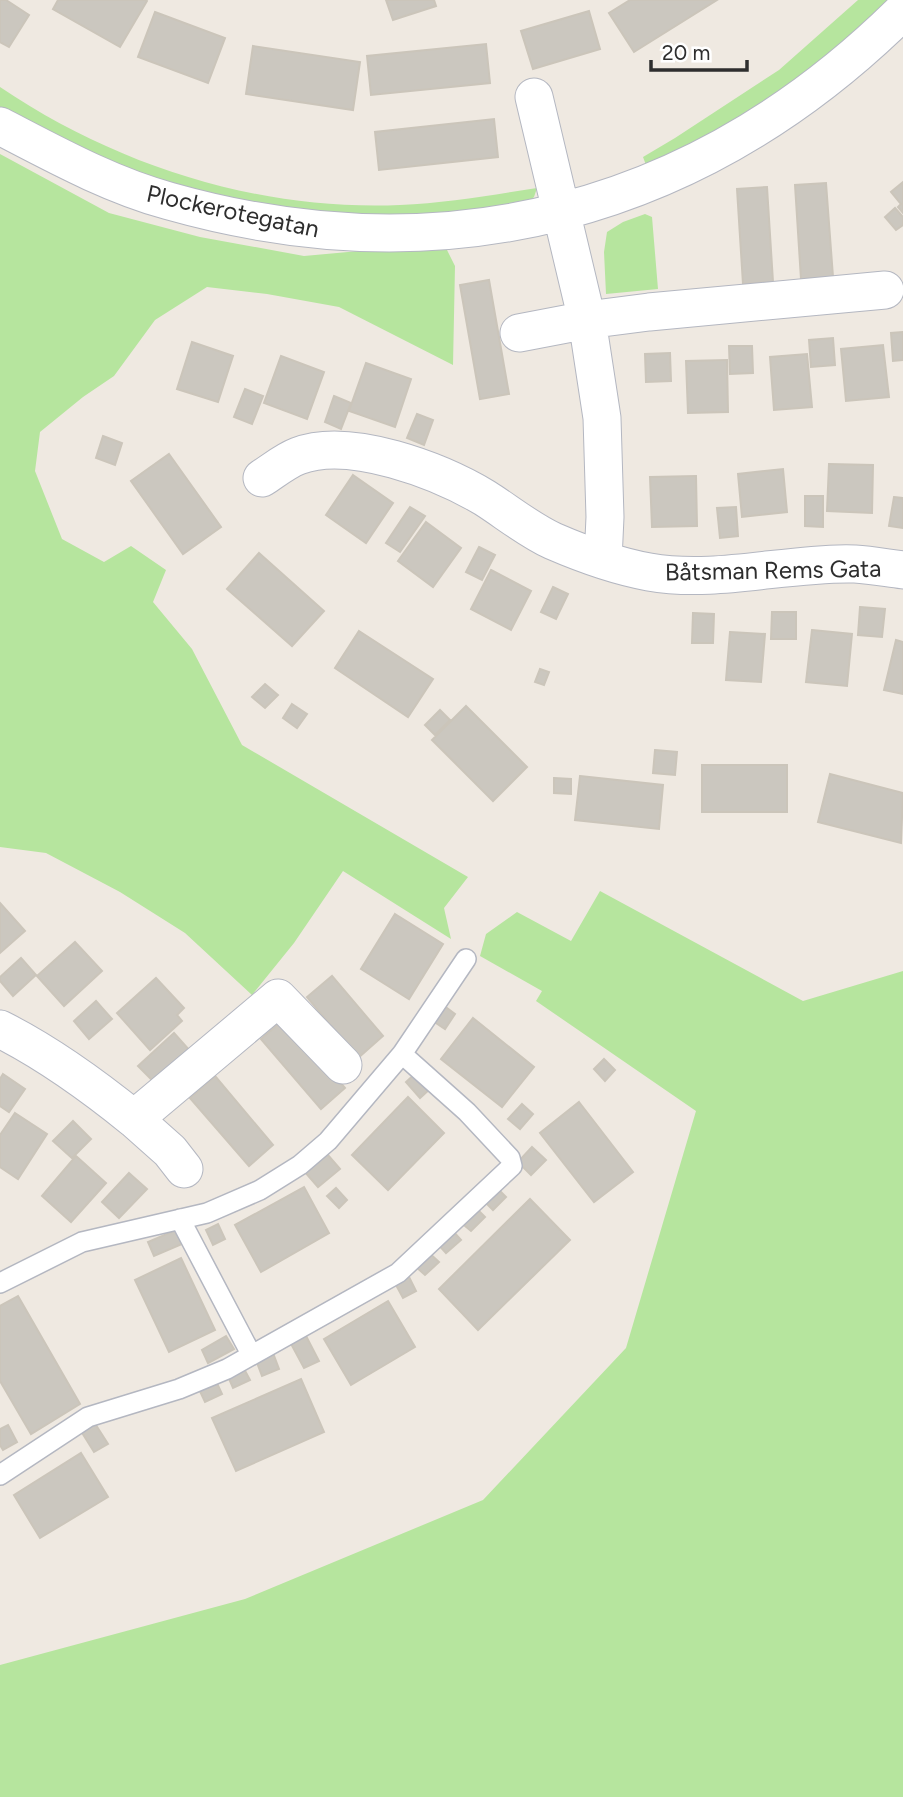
<svg xmlns="http://www.w3.org/2000/svg" width="903" height="1797" font-family="Figtree,sans-serif">
<style>
.green{fill:#b6e59e}
.building{fill:#cbc7bf;stroke:#cbc5ba;stroke-width:2}
.lines{fill:none;stroke-linecap:round;stroke-linejoin:round}
.lane-casing{stroke:#b4b7c1;stroke-width:22}
.street-casing{stroke:#b4b7c1;stroke-width:39}
.lane{stroke:#fff;stroke-width:19}
.street{stroke:#fff;stroke-width:37}
.labels{text-anchor:middle;dominant-baseline:central;stroke-width:5;stroke-linejoin:round;paint-order:stroke}
.street-label{font-size:24px;fill:#2e2e2e;stroke:#fff}
</style>
<rect width="100%" height="100%" fill="#efe9e1"/>
<path class="green" d="M858,0H887C852,36 811,73 770,101C731,127 688,146 646,165L643,157L675,138L779,70Z
M0,87C117,166 259,211 400,205C446,203 491,195 537,188L534,197L528,203L437,214L388,216L265,208L163,183L55,137L0,107Z
M0,154L109,213L200,237L304,256L359,251L447,250L455,266L453,365L339,307L267,294L207,287L155,320L114,376L83,397L40,432L35,471L62,539L104,562L131,546L166,570L153,602L192,649L242,745L468,877L444,908L451,939L343,871L294,943L252,995L185,933L120,892L46,853L0,847Z
M645,214L652,217L658,289L606,294L604,252L607,232L623,222Z
M600,891L803,1001L903,971V1797H0V1665L245,1599L483,1500L626,1348L696,1111L536,1001L542,991L480,956L486,934L517,912L571,941Z"/>
<path class="building" d="M0,0H6L29,15L9,47L0,42Z
M58,0H146L147,1L120,47L53,9Z
M386,0H434L436,6L393,20Z
M630,0H717L634,52L609,13Z
M589,11L600,49L533,69L521,31Z
M155,12L225,38L208,83L138,57Z
M486,44L490,83L371,95L367,56Z
M253,46L360,62L353,110L246,94Z
M494,119L498,157L379,170L375,132Z
M903,182V213L898,207L901,204L891,192Z
M826,183L833,277L801,279L795,185Z
M767,187L773,282L743,284L737,189Z
M895,208L903,217V225L896,230L885,217Z
M489,280L509,394L480,399L460,285Z
M903,332V360L893,361L891,333Z
M833,338L835,365L811,367L809,340Z
M192,342L233,356L218,402L177,389Z
M883,345L889,397L846,401L841,349Z
M729,346H752L753,373L730,374Z
M670,353L671,381L646,382L645,354Z
M807,354L812,407L774,410L770,357Z
M281,356L324,372L307,419L264,403Z
M727,360L728,412L688,413L686,361Z
M366,363L411,379L395,427L349,411Z
M245,389L263,396L252,424L234,417Z
M334,396L351,403L341,429L325,422Z
M417,414L433,420L424,445L407,438Z
M103,436L122,443L115,465L96,458Z
M169,454L221,527L183,554L131,481Z
M829,464L873,465L872,513L827,511Z
M783,469L787,512L742,517L738,474Z
M353,475L393,503L366,543L326,515Z
M696,476L697,526L652,527L650,477Z
M805,496H823V527L805,526Z
M894,497L903,498V528L889,526Z
M410,507L425,516L400,552L386,543Z
M736,507L738,536L720,538L717,508Z
M426,522L461,548L433,587L398,561Z
M479,547L495,555L482,580L466,572Z
M259,553L324,611L292,646L227,589Z
M491,570L531,591L511,630L471,609Z
M553,587L568,594L556,619L541,612Z
M860,607L885,609L882,637L858,635Z
M772,612H796V639H771Z
M693,613L714,614L713,643H692Z
M812,630L852,634L847,686L806,682Z
M359,631L433,679L408,717L335,668Z
M730,632L765,634L761,682L726,680Z
M896,640L903,642V694L884,690Z
M540,669L549,672L544,685L535,682Z
M265,684L278,695L265,708L252,697Z
M292,704L307,714L297,728L283,718Z
M466,706L527,767L493,801L432,740Z
M440,710L450,720L435,735L425,725Z
M655,750L677,752L675,775L653,773Z
M702,765H787V812H702Z
M830,774L903,793L901,843L818,822Z
M580,776L663,785L659,829L575,820Z
M554,778L571,779V794L554,793Z
M0,903L25,931L0,953Z
M395,914L443,944L409,999L361,969Z
M75,942L102,971L64,1006L37,976Z
M21,958L36,975L13,996L0,981V977Z
M332,976L383,1036L358,1058L307,997Z
M156,978L184,1008L177,1015L182,1021L150,1050L117,1013Z
M96,1001L112,1019L89,1039L74,1021Z
M443,1005L455,1014L445,1029L433,1021Z
M285,1018L345,1088L321,1109L261,1039Z
M473,1018L534,1067L502,1107L441,1059Z
M174,1033L190,1051L155,1083L138,1066Z
M604,1059L615,1070L605,1081L594,1069Z
M417,1072L431,1088L420,1098L406,1082Z
M3,1074L25,1089L9,1112L0,1106V1079Z
M215,1076L273,1145L249,1166L190,1098Z
M408,1097L444,1133L388,1190L352,1155Z
M579,1102L633,1172L594,1202L540,1133Z
M522,1104L533,1114L520,1129L508,1119Z
M15,1113L47,1134L18,1179L0,1167V1135Z
M73,1121L91,1139L72,1158L53,1141Z
M532,1147L546,1160L531,1175L518,1162Z
M327,1154L340,1169L318,1187L305,1172Z
M76,1156L106,1183L71,1222L42,1196Z
M129,1173L147,1189L119,1218L102,1202Z
M495,1186L506,1197L493,1210L482,1199Z
M304,1187L329,1233L261,1272L235,1225Z
M336,1188L347,1200L339,1208L327,1196Z
M530,1199L570,1240L478,1330L439,1289Z
M474,1206L485,1217L471,1231L459,1221Z
M218,1224L225,1239L213,1245L206,1230Z
M451,1229L461,1240L446,1253L436,1242Z
M176,1230L182,1244L154,1256L148,1242Z
M427,1251L439,1262L425,1275L414,1265Z
M181,1258L215,1330L169,1352L135,1280Z
M408,1275L416,1291L403,1298L395,1283Z
M18,1296L80,1404L31,1434L0,1381V1306Z
M388,1301L415,1347L351,1385L324,1339Z
M305,1334L319,1361L304,1368L290,1342Z
M226,1336L234,1349L208,1363L202,1350Z
M273,1353L279,1369L262,1376L256,1360Z
M243,1367L250,1380L233,1388L227,1374Z
M215,1379L222,1394L205,1402L198,1387Z
M301,1379L324,1432L236,1471L212,1418Z
M94,1422L108,1444L94,1452L81,1431Z
M8,1425L17,1442L3,1450L0,1445V1429Z
M81,1453L108,1497L40,1538L14,1495Z"/>
<g class="lines">
<defs>
<path id="lane" d="M180,1219L251,1354
M0,1283L82,1242L207,1213L260,1190L300,1165L328,1141L402,1054L466,959
M0,1475L88,1417L179,1389L227,1369L398,1273L512,1166L510,1158L467,1112L402,1054"/>
<path id="street" d="M534,97L587,320L602,418L605,517L603,560
M0,126C54,154 110,185 169,201C445,279 699,213 903,11
M519,333L587,320L649,312L885,290
M262,478C273,471 285,461 298,456C350,436 440,471 485,498C507,512 529,530 553,541C583,554 616,566 649,572C717,584 787,562 855,564C871,565 887,568 903,570
M0,1029C48,1053 92,1085 134,1119L278,998L343,1065
M134,1119L170,1151L184,1169"/>
</defs>
<use href="#lane" class="lane-casing"/>
<use href="#street" class="street-casing"/>
<use href="#lane" class="lane"/>
<use href="#street" class="street"/>
</g>
<g class="labels">
<g class="street-label">
<text transform="translate(233 211) rotate(12)">Plockerotegatan</text>
<text transform="translate(773 570) rotate(-1)">Båtsman Rems Gata</text>
</g>
</g>
<path d="M651 60v10h96v-10" fill="none" stroke="#2e2e2e" stroke-width="3.5"/>
<text x="662" y="60" font-size="21" fill="#2e2e2e" stroke="#ffffff" stroke-width="5" paint-order="stroke">20 m</text>
</svg>
